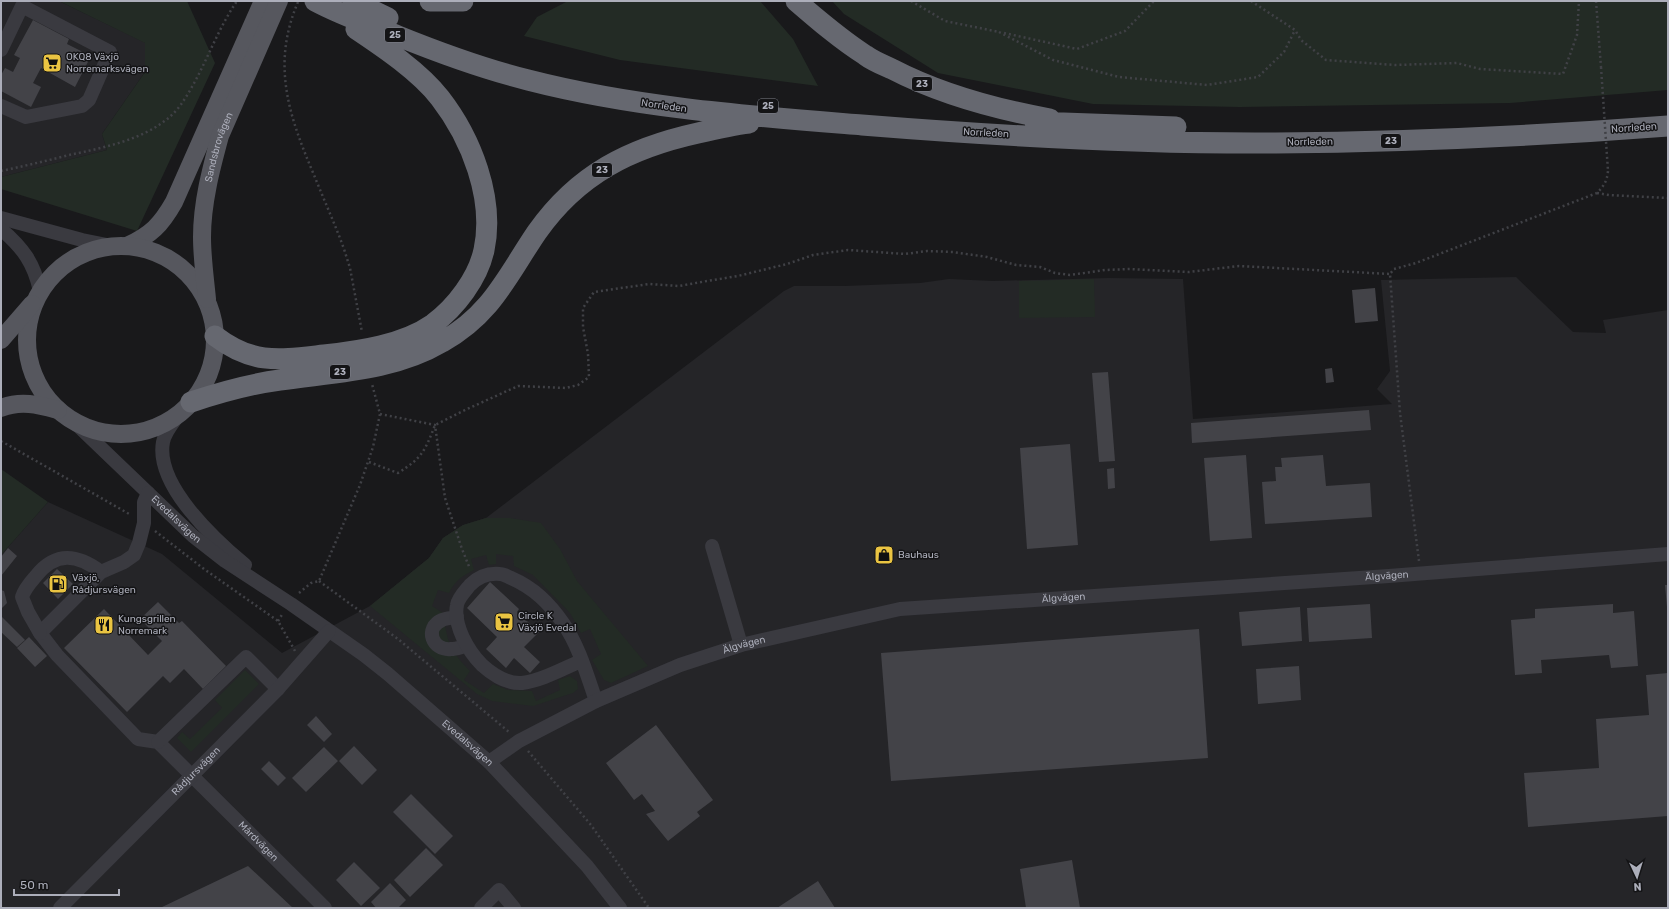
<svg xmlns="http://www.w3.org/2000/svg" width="1669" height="909" font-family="Rubik,sans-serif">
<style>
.built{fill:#252528}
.green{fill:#232b25}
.building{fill:#434348}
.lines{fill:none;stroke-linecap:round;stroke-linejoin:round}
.path{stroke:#404146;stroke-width:2.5;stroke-dasharray:2 3;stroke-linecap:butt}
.minor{stroke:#3a3a40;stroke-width:14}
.major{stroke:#56575e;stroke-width:18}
.highway{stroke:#666870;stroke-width:21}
.path-bridge{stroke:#404146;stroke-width:2.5;stroke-dasharray:2 3;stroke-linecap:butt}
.labels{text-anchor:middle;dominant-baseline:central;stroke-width:3;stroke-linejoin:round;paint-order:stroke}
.shield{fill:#141416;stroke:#7e8089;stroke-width:1}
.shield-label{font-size:9px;font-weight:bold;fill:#acaeba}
.poi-label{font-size:10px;fill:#acaeba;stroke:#141416;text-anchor:start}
.street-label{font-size:10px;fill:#acaeba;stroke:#141416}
</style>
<rect width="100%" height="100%" fill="#19191b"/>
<path class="built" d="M1,1H59L146,43L145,72L102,134L107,150L1,177Z
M1516,277L1573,332L1606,333L1603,320L1668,310V908H1V555L48,502L162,554L282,653L370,606L429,558L443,538L463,525L486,518L784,291L794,286H845L920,283L949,279L993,281L1109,278L1183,279L1193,419L1392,404L1377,389L1390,371L1381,280Z"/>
<path class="green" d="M59,1H187L215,63L137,231L1,189V177L107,150L102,134L145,72V43Z
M568,1H760L793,39L818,86L620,60L524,36L537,17Z
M832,1H1668V90L1510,103L1240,107L1093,104L938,73L844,14Z
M1094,279L1095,317L1019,318V281Z
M1,469L48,502L1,555Z
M486,518H510L541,523L560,549L577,581L648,666L611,683L604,680L592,660L601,654L590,629L581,633L570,613L533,575L514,566L513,556L496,554V564L489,565L486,555L471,559L474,570C462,576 455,581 449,593L438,590L432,606L443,613C448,643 448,648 470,671L464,680L484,693L493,684L508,690L532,691L536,701L560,690L558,680L570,676L577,681L578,689L573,693L533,706L492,701L477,694L370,606L429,558L443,538L463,525Z
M245,670L259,684L191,752L177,738L182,732L190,739L222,708L215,700Z"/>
<path class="building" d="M33,20L69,39L67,44L91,56L75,87L41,68L33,83L41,87L31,107L1,91V75L5,68L13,72L20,58L14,55Z
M1375,288L1378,321L1355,323L1352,290Z
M1332,368L1334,382L1326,383L1325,369Z
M1108,372L1115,461L1099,462L1092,373Z
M1369,410L1371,430L1192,443L1191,423Z
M1070,444L1078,545L1027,549L1020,448Z
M1246,455L1252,538L1210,541L1204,458Z
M1323,455L1326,486L1370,483L1372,517L1265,524L1262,482L1276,481L1275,467H1282L1281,458Z
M1114,468L1115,488L1108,489L1107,469Z
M8,548L17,556L1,576V557Z
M57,569L73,584L58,599L43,583Z
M490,582L519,609L517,612L539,632L524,647L540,662L530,673L514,658L506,668L486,649L497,637L467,608Z
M1665,585H1668V607H1667Z
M1,590L4,591L7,603L1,609Z
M158,602L179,623L182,621L226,666L203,689L184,669L170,683L163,676L127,712L64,648L104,609L148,655L162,641L140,619Z
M1370,604L1372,638L1309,642L1307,608Z
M1613,604V613L1634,611L1638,666L1611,668L1609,655L1541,660L1542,673L1515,675L1511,620L1535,618V609Z
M1300,607L1302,641L1242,646L1239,612Z
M1,616L25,640L17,647L1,632Z
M1199,629L1208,758L891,781L881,653Z
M29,637L47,656L35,667L17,648Z
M1299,666L1301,700L1258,704L1256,669Z
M1668,673V816L1528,827L1524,773L1599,768L1596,719L1649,715L1646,675Z
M316,716L332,734L324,742L307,725Z
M656,725L713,800L697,812L700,816L668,841L646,814L655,811L642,794L634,800L606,763Z
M354,746L377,770L362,785L339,761Z
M324,747L338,761L306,792L292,778Z
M269,761L286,778L278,786L261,769Z
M411,794L453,836L435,854L393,812Z
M426,848L443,865L410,897L394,880Z
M1072,860L1080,908H1026L1020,869Z
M354,862L380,888L361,906L336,880Z
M248,866L293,908H160Z
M818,881L835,908H777Z
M390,883L406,900L398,908H376L371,902Z"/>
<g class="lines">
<path class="path" d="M911,1L945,21L999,32
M1251,1L1295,30L1301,40L1326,60L1395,65L1457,63L1480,69L1563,74L1577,35L1579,1
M1596,1L1601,67
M298,2C271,65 289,116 314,175C324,200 335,224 344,249L350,268L362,332
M999,32L1053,60L1119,77L1207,85L1258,77L1284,52L1295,30
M1004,33L1077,49L1125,31L1154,1
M1,171C24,166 46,161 69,155C107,147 159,137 182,103C204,71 215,33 237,1
M1597,193L1609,195L1668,198
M380,414L435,425L445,498L462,549L470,569
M1,441L131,515
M369,462L398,473C422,458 425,451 435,425L465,410L518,386L566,388L578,385L589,377L588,354L583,327V308L594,292L649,284L679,286L707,281L738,276L787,264L813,255L848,250L905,254L927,251L953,252L987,257L1016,265L1040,267L1055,273L1070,275L1105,270L1130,269L1189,272L1239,266L1390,274
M155,531L204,569L278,621L295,651
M1419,561L1400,413L1390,274L1394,269L1416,263L1597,193C1604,186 1607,181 1608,171
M319,581L398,639L509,732
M299,593L311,583L319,581L360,485L373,447L380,414L372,384
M278,621L283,613
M528,751L591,825L649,908"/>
<g class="minor">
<path d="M1,50L22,6L110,52L89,100L82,106L26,117L1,106"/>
<path d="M1,218L82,240L112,246"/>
<path d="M1,229C23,248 34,263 40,291"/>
<path d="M180,413C174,422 165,431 163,442C155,485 215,540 245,565"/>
<path id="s1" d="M72,420L193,536L225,561L291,604L364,655L388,674L489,762L587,866L620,908"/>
<path id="s2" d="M148,493L144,502V523L139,543L134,555L124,562L101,572L40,633L57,655L138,739L158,742L325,908"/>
<path d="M712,546L741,645"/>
<path d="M457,617C453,618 446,618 442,620C424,628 432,651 451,649C456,649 461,647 466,646"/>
<path d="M40,633L28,612L22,597C25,588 30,583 36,576C56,551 77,554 101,572"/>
<path d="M581,661C562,669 543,680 522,683C507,684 492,674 482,665C468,651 453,625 457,605C458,598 466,590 470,585C478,577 489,573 500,574C504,574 508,577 511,578C534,588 549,603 563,623C579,646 587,675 596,701"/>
<path d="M158,742L246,657L278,689"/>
<path id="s3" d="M489,762L519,741L596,701L680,665L741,645L900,609L1389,576L1668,554"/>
<path id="s4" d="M60,908L278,689L329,631"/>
<path d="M481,908L499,890L514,908"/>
</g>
<g class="major">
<path d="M127,246C151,235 161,225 174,202L263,1"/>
<circle cx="121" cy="340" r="94"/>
<path id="s5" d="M207,299C205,278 202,258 202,237C202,203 211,169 220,136L279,1"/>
<path d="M1,340L32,304"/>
<path d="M1,408C21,400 39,405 58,410"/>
</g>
<path class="highway" d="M315,1C341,15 370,25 398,36C440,53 484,69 528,80C637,108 750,116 862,125C999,136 1138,144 1276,143C1407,142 1537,136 1668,126
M353,1L388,18
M430,1H463
M796,1C818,20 840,39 865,55C873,61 883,65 892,69C942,95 995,109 1050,119
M1035,122L1176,127
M215,336C253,365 279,360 324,355C359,351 403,345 433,324C456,307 478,278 484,250C495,198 471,138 440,98C420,72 383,47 356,29
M191,402C221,392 250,384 280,380C335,372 393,371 442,342C492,314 507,276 537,232C578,174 630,148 698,133C715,129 732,125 749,123"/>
<path class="path-bridge" d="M1601,67L1608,171"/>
</g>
<defs>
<symbol id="supermarket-square" viewBox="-11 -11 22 22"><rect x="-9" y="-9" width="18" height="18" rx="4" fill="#eac442" stroke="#141416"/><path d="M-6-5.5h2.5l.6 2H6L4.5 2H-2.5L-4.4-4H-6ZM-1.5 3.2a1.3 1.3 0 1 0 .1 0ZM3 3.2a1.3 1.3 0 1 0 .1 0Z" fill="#111"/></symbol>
<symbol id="shop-square" viewBox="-11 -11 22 22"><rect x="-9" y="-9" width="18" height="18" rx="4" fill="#eac442" stroke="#141416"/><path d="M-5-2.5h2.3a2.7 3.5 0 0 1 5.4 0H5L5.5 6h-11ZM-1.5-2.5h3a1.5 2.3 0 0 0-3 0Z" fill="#111"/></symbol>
<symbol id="fuel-square" viewBox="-11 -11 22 22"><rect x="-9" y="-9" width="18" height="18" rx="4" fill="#eac442" stroke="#141416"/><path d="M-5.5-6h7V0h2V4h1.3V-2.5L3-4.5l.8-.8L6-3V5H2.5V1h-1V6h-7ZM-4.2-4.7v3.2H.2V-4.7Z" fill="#111"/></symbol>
<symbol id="restaurant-square" viewBox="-11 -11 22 22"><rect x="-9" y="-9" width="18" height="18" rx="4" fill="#eac442" stroke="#141416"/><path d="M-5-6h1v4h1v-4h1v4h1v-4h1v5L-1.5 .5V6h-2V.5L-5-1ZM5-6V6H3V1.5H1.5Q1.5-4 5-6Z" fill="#111"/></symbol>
</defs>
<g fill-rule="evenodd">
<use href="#supermarket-square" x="41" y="52" width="22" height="22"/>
<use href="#shop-square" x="873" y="544" width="22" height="22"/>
<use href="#fuel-square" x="47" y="573" width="22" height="22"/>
<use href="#supermarket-square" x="493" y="611" width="22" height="22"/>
<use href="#restaurant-square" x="93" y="614" width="22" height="22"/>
</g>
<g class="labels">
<g class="shield">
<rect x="385" y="28" width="20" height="14" rx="3"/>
<rect x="912" y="77" width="20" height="14" rx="3"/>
<rect x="758" y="99" width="20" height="14" rx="3"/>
<rect x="1381" y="134" width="20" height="14" rx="3"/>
<rect x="592" y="163" width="20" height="14" rx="3"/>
<rect x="330" y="365" width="20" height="14" rx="3"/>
</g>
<g class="shield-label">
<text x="395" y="35">25</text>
<text x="922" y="84">23</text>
<text x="768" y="106">25</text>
<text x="1391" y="141">23</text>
<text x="602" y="170">23</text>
<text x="340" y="372">23</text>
</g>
<g class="poi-label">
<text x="66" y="57">OKQ8 Växjö<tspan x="66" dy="12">Norremarksvägen</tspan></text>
<text x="898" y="555">Bauhaus</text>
<text x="72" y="578">Växjö,<tspan x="72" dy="12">Rådjursvägen</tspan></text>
<text x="518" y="616">Circle K<tspan x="518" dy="12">Växjö Evedal</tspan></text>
<text x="118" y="619">Kungsgrillen<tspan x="118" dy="12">Norremark</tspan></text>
</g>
<g class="street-label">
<text transform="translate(664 106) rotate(8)">Norrleden</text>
<text transform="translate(1634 128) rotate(-4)">Norrleden</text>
<text transform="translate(986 133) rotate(3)">Norrleden</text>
<text transform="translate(1310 142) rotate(-1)">Norrleden</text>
<text stroke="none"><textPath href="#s5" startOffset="154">Sandsbrovägen</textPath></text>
<text stroke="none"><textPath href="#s1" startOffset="144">Evedalsvägen</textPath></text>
<text stroke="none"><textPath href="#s3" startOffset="930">Älgvägen</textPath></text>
<text stroke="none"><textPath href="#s3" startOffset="606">Älgvägen</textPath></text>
<text stroke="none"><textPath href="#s3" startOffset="282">Älgvägen</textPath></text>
<text stroke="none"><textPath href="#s1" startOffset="512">Evedalsvägen</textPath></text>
<text stroke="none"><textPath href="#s4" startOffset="193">Rådjursvägen</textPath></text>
<text stroke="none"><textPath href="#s2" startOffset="494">Mårdvägen</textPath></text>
</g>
</g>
<rect width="1669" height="909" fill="none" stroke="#acaeba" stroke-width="4"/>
<g transform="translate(1637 877) rotate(176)" stroke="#141416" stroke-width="3" paint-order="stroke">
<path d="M0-3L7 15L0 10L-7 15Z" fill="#acaeba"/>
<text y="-6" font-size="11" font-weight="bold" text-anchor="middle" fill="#acaeba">N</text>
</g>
<path d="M14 889v6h105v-6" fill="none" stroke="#acaeba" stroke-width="2"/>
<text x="20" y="889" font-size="12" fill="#acaeba" stroke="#141416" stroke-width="3" paint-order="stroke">50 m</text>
</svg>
